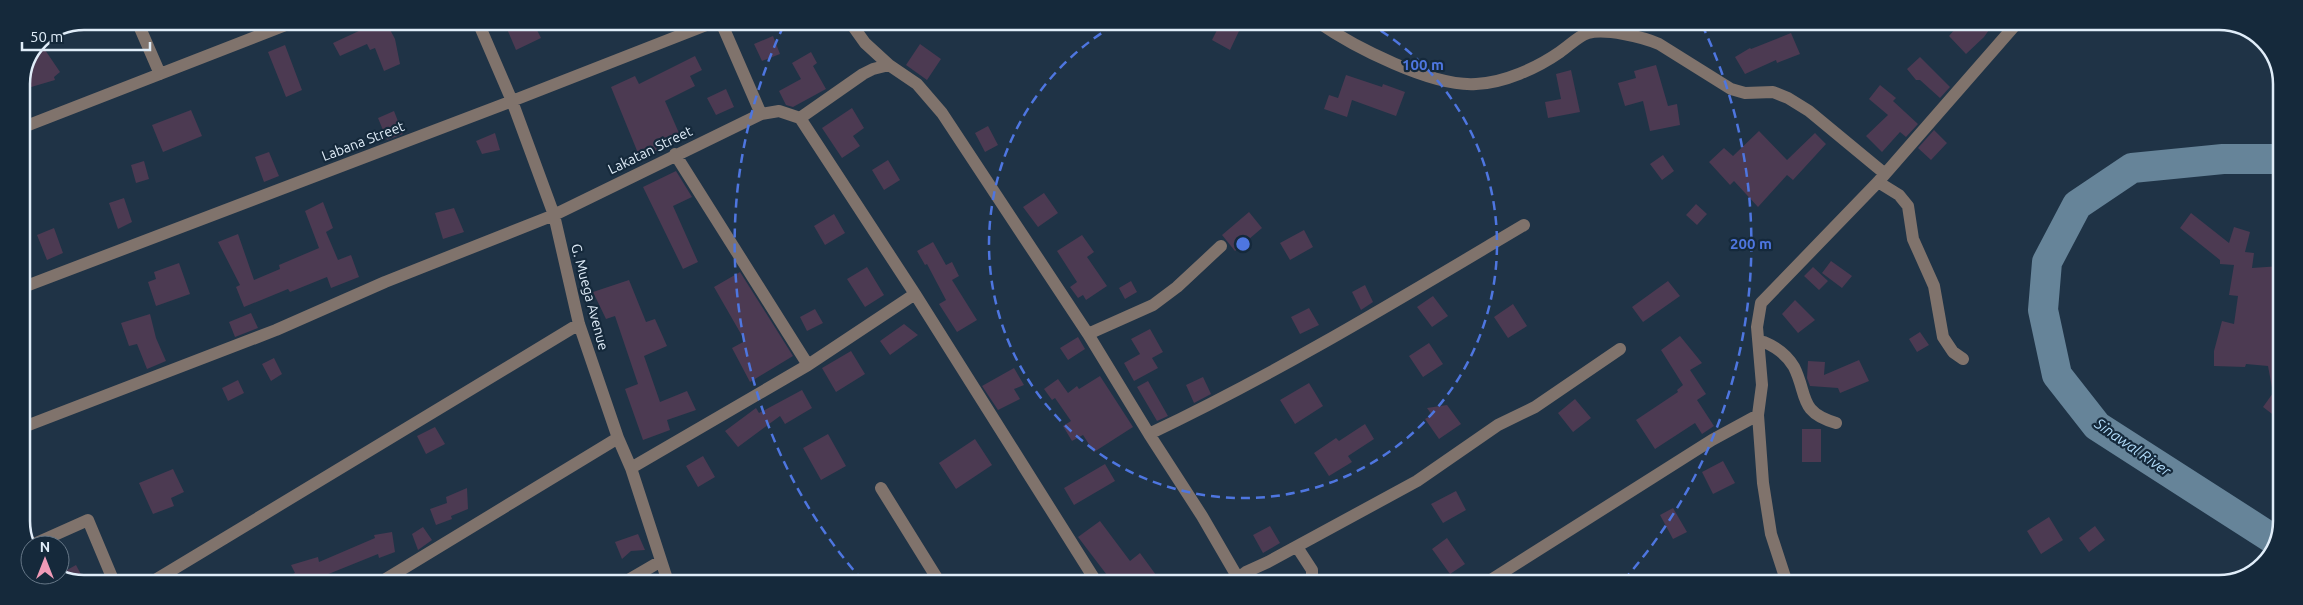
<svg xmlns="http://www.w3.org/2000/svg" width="2303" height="605" font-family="Ubuntu,sans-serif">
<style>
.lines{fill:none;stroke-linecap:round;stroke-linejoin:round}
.river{stroke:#668499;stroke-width:30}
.building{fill:#4c3a52}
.minor{stroke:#80736c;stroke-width:12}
.ring{fill:none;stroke:#4e76e0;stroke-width:2.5;stroke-dasharray:9 6}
.labels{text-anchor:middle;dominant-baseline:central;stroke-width:4.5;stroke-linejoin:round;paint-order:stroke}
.street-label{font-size:14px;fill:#e0edf9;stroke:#15293b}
.water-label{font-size:15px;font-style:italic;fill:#b2ddfb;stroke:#15293b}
.rim{fill:none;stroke:#e0edf9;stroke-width:2.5}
.centre{fill:#4e76e0;stroke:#15293b;stroke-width:2.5}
.ring-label{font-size:15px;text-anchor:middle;font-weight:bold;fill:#4e76e0;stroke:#15293b;stroke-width:4.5;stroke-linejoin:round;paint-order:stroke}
</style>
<rect width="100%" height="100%" fill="#1f3346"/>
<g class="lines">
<path class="river" d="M2276,541L2097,426L2057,375L2043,310L2047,262L2077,205L2132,168L2223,159H2281"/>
</g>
<path class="building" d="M357,22H386L395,39L400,64L384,71L375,48L370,50L367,44L340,56L333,43L361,30Z
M504,22H533L541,38L516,50Z
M1221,22H1225L1239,31L1230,50L1212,40Z
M1960,23H1994L1984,37L1966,54L1949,36Z
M1791,33L1800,54L1777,63L1776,60L1745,74L1735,57L1750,48L1751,49Z
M773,36L780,54L762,61L754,44Z
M39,41L60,72L54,77L55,80L21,90V84Z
M920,44L941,59L927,80L906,65Z
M285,45L302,90L286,97L268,52Z
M811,52L817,63L813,66L826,89L793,107L786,105L779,91L801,79L792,63Z
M695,56L702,70L690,76L695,86L665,101L682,140L640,158L611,87L635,76L639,84Z
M1920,57L1950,87L1940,98L1920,80H1916L1907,69Z
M1656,65L1668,106L1677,104L1680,125L1650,131L1643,101L1625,106L1618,83L1636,78L1634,71Z
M1571,70L1580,112L1548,118L1545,102L1561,99L1556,74Z
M1346,75L1382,87L1383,84L1405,92L1396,116L1352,100L1347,117L1324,109L1329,95L1338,98Z
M1880,85L1896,98L1893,101L1918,124L1906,137L1900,132L1882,152L1866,136L1888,115L1869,99Z
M726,89L734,107L716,115L707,98Z
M852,108L864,128L853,136L860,146L842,158L822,128Z
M191,110L202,136L163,152L152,125Z
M394,111L403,134L387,140L378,118Z
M988,126L998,145L985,152L975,133Z
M1934,130L1947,143L1931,160L1918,148Z
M1759,131L1787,160L1815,133L1826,144L1793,180L1787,175L1758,207L1734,181L1730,185L1709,162L1724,148L1733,156Z
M495,133L500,150L482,154L476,141Z
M269,152L279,176L264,182L255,157Z
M1663,155L1674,171L1662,180L1650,164Z
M888,160L900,180L884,190L872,170Z
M144,161L149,179L136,183L131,165Z
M676,171L692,197L673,206L698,262L683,269L643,187Z
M1044,193L1058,213L1038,227L1023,207Z
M124,198L132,222L118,229L109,203Z
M323,202L333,228L326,232L338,260L351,255L359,277L331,288L327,277L290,292L288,289L244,307L236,287L240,285L218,242L238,234L254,280L280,269L279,265L319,248L305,211Z
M1696,204L1707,214L1697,225L1686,215Z
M454,208L464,232L443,239L435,213Z
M1249,212L1262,228L1235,251L1222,235Z
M2191,213L2229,243L2234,227L2250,232L2245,252L2254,253L2252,268L2281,266L2280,420L2263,407L2273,393L2268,366L2246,364L2245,367L2214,366V351L2222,321L2234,324L2238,296L2229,295L2234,265L2220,264V260L2180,228Z
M834,214L845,233L825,245L814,226Z
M54,228L63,253L47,260L37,235Z
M1304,230L1313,247L1290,260L1280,243Z
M1082,235L1094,252L1087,257L1107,286L1086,300L1083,295L1078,298L1070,287L1077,282L1057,251Z
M933,242L946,265L952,262L959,276L952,280L977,320L957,332L939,304L946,300L927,264L925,265L917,251Z
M1831,261L1852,276L1842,288L1822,273Z
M179,263L190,294L156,306L148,282L156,279L154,272Z
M867,267L884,295L865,307L847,279Z
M1813,267L1828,281L1819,290L1804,276Z
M740,272L793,356L750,382L732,348L745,341L714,287Z
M629,280L646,322L655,319L667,346L644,356L660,402L687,391L696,410L667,420L670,430L643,440L625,389L638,384L615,316L606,319L593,292Z
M1131,281L1137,292L1125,299L1119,288Z
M1668,281L1680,296L1643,322L1632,307Z
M1365,285L1373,302L1361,310L1352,292Z
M1433,296L1448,316L1432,327L1417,307Z
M1795,300L1815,320L1798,333L1782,314Z
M1513,304L1527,326L1508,338L1494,317Z
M1309,308L1319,325L1300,334L1291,317Z
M815,309L823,323L807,331L800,317Z
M251,313L258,328L235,337L229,322Z
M150,314L156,338L166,361L147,369L137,344L129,346L121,323Z
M904,324L918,335L890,355L880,341Z
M1150,329L1163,352L1152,358L1158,368L1134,381L1124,363L1140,354L1131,339Z
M1920,332L1929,345L1917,352L1909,339Z
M1680,336L1702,363L1690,370L1706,394L1697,400L1714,426L1702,434L1695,423L1655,449L1636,420L1678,392L1677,390L1683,385L1661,350Z
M1078,337L1085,349L1068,360L1060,348Z
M1429,343L1443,364L1423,377L1409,356Z
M851,351L865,374L836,392L822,368Z
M274,358L282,374L271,381L262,364Z
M1859,360L1869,381L1840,393L1838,388L1810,386L1807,378L1808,361L1825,362L1824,375Z
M1014,368L1024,385L1014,389L1020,399L998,410L982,386Z
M1100,376L1133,427L1094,452L1083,435L1072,441L1063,426L1071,421L1055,398L1052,400L1044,389L1058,379L1068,393L1077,386L1079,389Z
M1203,377L1211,394L1194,403L1186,385Z
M238,380L244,393L228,401L222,388Z
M1148,381L1168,416L1157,421L1137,387Z
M1309,383L1323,406L1295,424L1280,400Z
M802,390L812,408L785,424L780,416L738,447L725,431L756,408L759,413Z
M1575,399L1591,418L1573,432L1558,413Z
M1447,405L1461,424L1439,439L1425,419L1432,415L1427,408Z
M1365,424L1374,439L1348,456L1352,462L1329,476L1314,453L1336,438L1339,441Z
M435,427L445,444L426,454L417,436Z
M1802,429H1821V462H1802Z
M828,434L846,466L821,480L803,448Z
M975,439L992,465L956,489L939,463Z
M703,456L715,477L698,487L686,466Z
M1723,461L1735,483L1713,494L1702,472Z
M1105,464L1115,481L1074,505L1064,488Z
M173,469L184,492L171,498L174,506L153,514L139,483Z
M467,488L468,509L451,516L452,519L436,525L430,509L447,503L446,497Z
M1456,491L1466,510L1443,523L1431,504Z
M1673,508L1687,532L1673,539L1660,515Z
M2049,517L2063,540L2041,554L2027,531Z
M1100,521L1130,561L1140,553L1156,575L1145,583H1113L1078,537Z
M1270,526L1280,543L1263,553L1253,535Z
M2095,526L2105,540L2089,552L2079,538Z
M423,527L432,540L418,550L412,534Z
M392,532L395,552L379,558L378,554L321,577L322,582H278L295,573L291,565L318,557L319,562L375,538L374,535Z
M638,534L645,550L631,551L622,559L615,542Z
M1447,538L1465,564L1450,574L1432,549Z
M76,565L85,582H68L58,575Z"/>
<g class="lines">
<path class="minor" d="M137,21L160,74
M478,22L512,101L554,215L579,324L618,438L631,468L668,582
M721,22L761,114L779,111L800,118L915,294L1097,583
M850,22L865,43L889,65L917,84L942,113L1088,334L1149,434C1278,373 1401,298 1524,225
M1318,22C1354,47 1432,87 1476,84C1504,83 1537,68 1560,52C1569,46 1578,36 1588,33C1605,28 1643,37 1659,44L1731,89L1745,93L1773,92L1788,98L1809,111L1884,173
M800,118L863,74L873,69L889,65
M21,128L296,21
M675,154L808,365
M1878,182L1899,195L1908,206L1913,239L1934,286L1943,337L1953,352L1963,359
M21,288L512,101L714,22
M1088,334L1153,305L1177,287L1221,246
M1760,343L1764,342C1776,347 1787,355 1794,367C1808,395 1798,412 1836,423
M21,428L276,330L385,282L554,215L761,114
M1149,434L1202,516L1238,578L1234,583
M631,468L808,365L915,294
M881,488L940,583
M32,545L88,520L114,582
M1297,547L1312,570V583
M1238,578L1246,572L1268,562L1417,481L1498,425L1535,407L1620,349
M152,582L579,324
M381,582L618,438
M625,582L661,561
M1486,583L1712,440L1758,415
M1787,583L1771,534L1763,483L1758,415L1762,385L1757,327L1761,303L1878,182L2017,23"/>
</g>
<g class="ring">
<path d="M1368 23A254 254 0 1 1 1118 23"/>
<path d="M863 581A508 508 0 0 1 784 25M1702 25A508 508 0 0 1 1623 581"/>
</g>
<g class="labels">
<g class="street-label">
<text transform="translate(363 141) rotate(-21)">Labana Street</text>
<text transform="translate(650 150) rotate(-26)">Lakatan Street</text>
<text transform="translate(590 297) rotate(75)">G. Muega Avenue</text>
</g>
<g class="water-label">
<text transform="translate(2133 447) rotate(35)">Sinawal River</text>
</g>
</g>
<path d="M0 0H2303V605H0ZM84 30H2219A54 54 0 0 1 2273 84V521A54 54 0 0 1 2219 575H84A54 54 0 0 1 30 521V84A54 54 0 0 1 84 30Z" fill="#15293b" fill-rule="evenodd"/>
<path class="rim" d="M84 30H2219A54 54 0 0 1 2273 84V521A54 54 0 0 1 2219 575H84A54 54 0 0 1 30 521V84A54 54 0 0 1 84 30Z"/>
<circle cx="1243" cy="244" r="8" class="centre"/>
<g class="ring-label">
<text x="1423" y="70">100 m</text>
<text x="1751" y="249">200 m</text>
</g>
<g transform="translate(45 560)"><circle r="24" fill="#15293b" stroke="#667787"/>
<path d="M0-4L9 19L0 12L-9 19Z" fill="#f09ab7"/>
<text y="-8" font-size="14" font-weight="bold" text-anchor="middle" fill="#e0edf9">N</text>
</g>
<path d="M22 42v8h128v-8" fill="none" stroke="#e0edf9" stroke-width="2.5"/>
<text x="30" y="42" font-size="15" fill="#e0edf9" stroke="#15293b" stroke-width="4" paint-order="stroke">50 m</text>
</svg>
